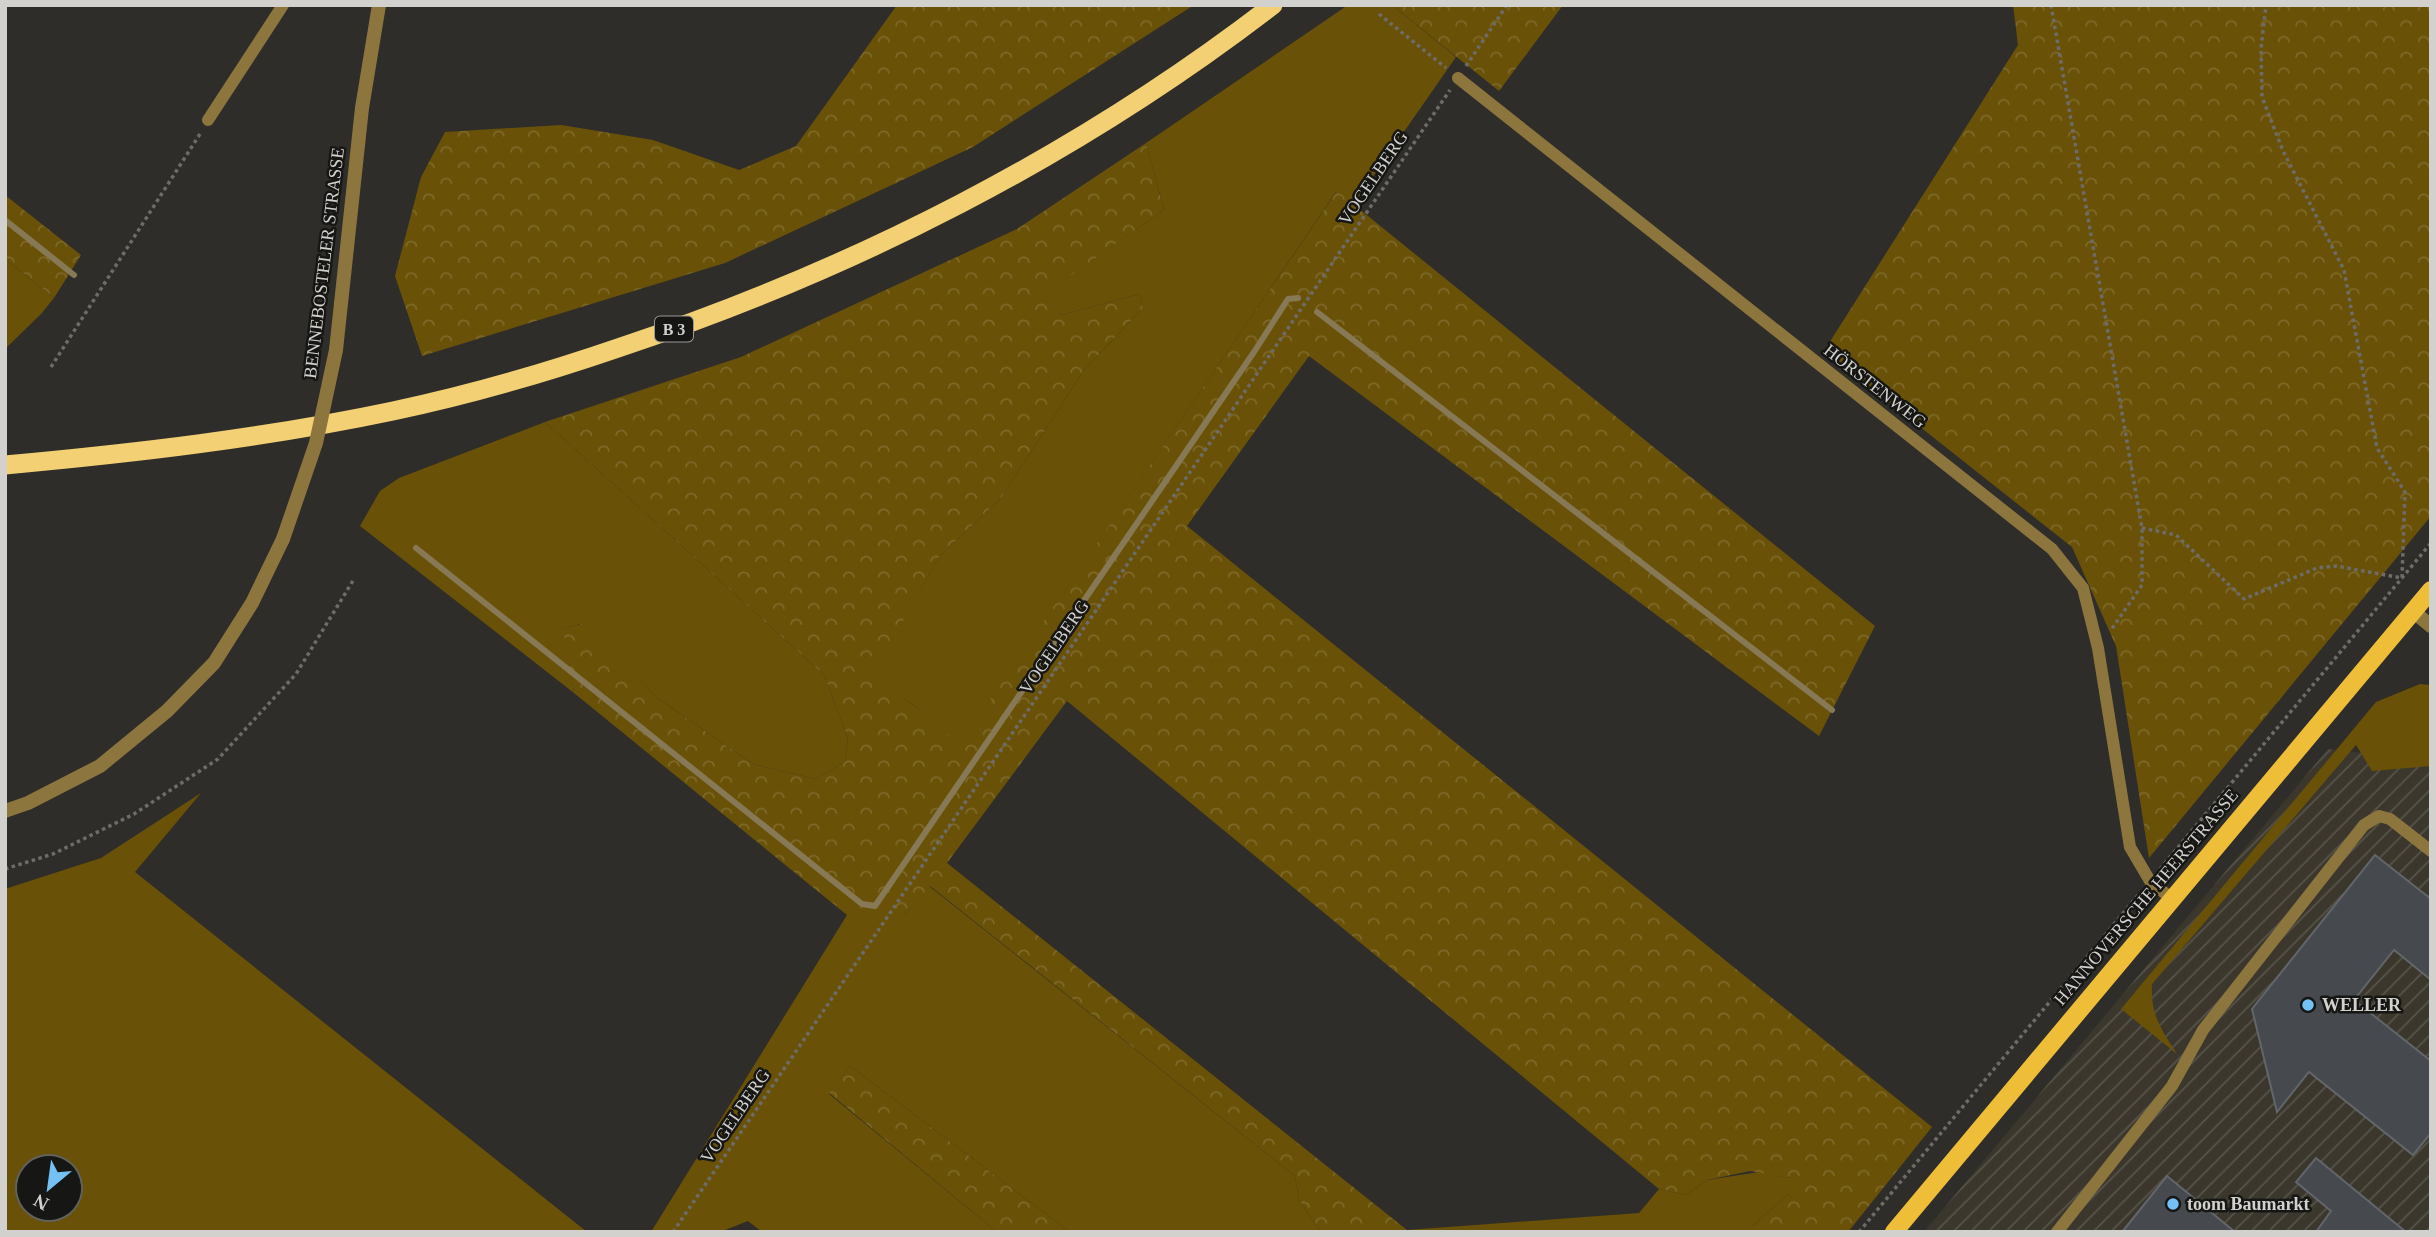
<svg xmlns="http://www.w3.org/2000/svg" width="2436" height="1237" font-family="Georgia,serif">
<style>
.industrial{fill:url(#industrial-furrows)}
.green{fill:#695107;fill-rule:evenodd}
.forest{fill:url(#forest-crowns)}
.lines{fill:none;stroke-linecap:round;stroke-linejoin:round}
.stream{stroke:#877956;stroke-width:6}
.building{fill:#464a4e;stroke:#62666a;stroke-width:2}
.path{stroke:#6d6c68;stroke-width:3.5;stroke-dasharray:3.5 3.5;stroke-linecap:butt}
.service{stroke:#8d763e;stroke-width:12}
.minor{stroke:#8d763e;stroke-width:14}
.primary{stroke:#eebe39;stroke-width:18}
.trunk{stroke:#f2d073;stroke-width:19}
.minor-bridge{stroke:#8d763e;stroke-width:14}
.poi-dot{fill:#73c1f5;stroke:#161614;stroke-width:2.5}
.labels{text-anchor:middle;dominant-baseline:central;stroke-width:5;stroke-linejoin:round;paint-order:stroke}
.shield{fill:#161614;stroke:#9a9996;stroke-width:2}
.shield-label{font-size:16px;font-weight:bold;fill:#d2d1ce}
.street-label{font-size:18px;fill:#d2d1ce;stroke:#161614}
.poi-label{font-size:18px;font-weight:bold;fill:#d2d1ce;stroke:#161614;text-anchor:start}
</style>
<defs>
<pattern id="industrial-furrows" width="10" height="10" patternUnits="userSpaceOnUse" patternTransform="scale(1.75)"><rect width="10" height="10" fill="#3b372c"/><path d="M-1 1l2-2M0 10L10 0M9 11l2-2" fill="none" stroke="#565349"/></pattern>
<pattern id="forest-crowns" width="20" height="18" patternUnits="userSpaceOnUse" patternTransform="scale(1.75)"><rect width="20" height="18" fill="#695107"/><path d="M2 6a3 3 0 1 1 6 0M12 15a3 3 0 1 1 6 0" fill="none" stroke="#7e692a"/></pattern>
</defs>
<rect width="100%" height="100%" fill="#2f2d29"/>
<path class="industrial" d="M2328,749L2420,759L2431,753V1232H1924Z"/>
<path class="green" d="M1348,5H1392L1456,57L1353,205L1336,192L960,745L915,706L871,676L939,557L1001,498L1084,370L1143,308L1139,294L1062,315L1041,296L1164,210L1146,143Z
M5,259L54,298L41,314L5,349Z
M545,422L824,675L848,738L845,762L815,779L753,764L656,697L581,624L564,628L574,693L360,526L380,491L399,478Z
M2420,684L2431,685V766L2372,771L2356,745L2152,984C2150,1014 2161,1029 2177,1054L2121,1009L2376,702Z
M201,793L135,872L587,1232H5V889L101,858ZM70,1167V1209H28V1167Z
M929,886L1295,1176L1299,1200L1321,1232H1070L850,1066L829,1094L997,1232H762L748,1221L720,1232H651L847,915H904Z
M1759,1172L1790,1178V1193L1751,1227V1232H1413L1407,1230L1639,1213L1659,1189L1686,1195L1707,1180Z"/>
<path class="forest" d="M897,5H1194L973,147L725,263L422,356L395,276L421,177L445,132L561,125L653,140L739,170L796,146Z
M1392,5H1563L1499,91Z
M2013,5H2431V516L2149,858L2116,646L2072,547L1824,351L2018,45Z
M1146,143L1164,210L1042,296L1062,315L1139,294L1143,308L1084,370L1001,498L939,557L872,676L915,706L960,744L1337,191L1875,626L1819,736L1309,356L1187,526L1932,1127L1848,1232H1751V1227L1790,1193V1178L1750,1171L1707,1180L1686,1195L1659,1189L1067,701L947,863L1407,1230L1413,1232H1321L1299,1200L1295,1176L930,886L904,915H847L574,693L563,628L582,624L656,697L753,764L815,779L845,762L848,738L824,675L545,422L741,357L1017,229Z
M5,195L81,255L54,298L5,259Z
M850,1066L1070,1232H997L829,1093Z"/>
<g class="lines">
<path class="stream" d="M5,220L74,275
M1317,312L1832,710
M416,548L862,904L875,906L1254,352L1288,299L1298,298"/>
</g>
<path class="building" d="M2375,855L2431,899V980L2394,950L2354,1000L2431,1061V1133L2413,1155L2309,1072L2277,1112L2252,1009Z
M2316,1158L2406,1232H2316L2331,1211L2296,1182Z
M2167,1176L2235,1232H2122Z"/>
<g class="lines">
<path class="path" d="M2051,5L2142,528V585L2111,630
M1379,14L1446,68
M1466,66L1507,5
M51,367L200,134
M2142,528L2176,535L2244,599L2317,568L2336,566L2402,578L2405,492L2377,448L2344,270L2283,151L2262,97L2261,49L2266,5
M5,869L53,854L134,814L218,759L296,674L354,579
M2160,869L2431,543
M673,1232L1450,90
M1859,1232L2139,894"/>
<path class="service" d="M1458,78L2052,549L2083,588L2098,648L2130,847L2150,881L2172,899
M208,120L283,5
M2057,1232L2172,1086L2203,1030L2364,825L2379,816L2390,819L2431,851"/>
<path class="minor" d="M336,350L362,108L379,5
M2414,612L2431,626
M5,811L28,803L100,766L167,711L214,663L252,603L283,539"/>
<path class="primary" d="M1894,1232L2431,590"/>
<path class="trunk" d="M5,465C136,453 265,438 393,411C469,395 545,373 618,348C853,270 1077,156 1273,5"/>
<path class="minor-bridge" d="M283,539L316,443L336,350"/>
</g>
<g class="poi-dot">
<circle cx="2308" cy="1005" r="7"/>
<circle cx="2173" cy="1204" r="7"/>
</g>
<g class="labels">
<rect class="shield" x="655" y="316.5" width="38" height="25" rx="5"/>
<g class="shield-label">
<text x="674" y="329">B 3</text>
</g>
<g class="street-label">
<text transform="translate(1373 178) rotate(-56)">VOGELBERG</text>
<text transform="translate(324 263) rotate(-83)">BENNEBOSTELER STRASSE</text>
<text transform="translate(1875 386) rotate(38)">HÖRSTENWEG</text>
<text transform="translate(1054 647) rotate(-56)">VOGELBERG</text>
<text transform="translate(2146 897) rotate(-50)">HANNOVERSCHE HEERSTRASSE</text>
<text transform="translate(735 1116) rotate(-56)">VOGELBERG</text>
</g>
<g class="poi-label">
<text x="2322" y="1005">WELLER</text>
<text x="2187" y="1204">toom Baumarkt</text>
</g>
</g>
<rect width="2436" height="1237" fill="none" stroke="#d2d1ce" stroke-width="14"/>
<g transform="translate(49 1188) rotate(209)"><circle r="33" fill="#161614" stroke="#61615e" stroke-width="2"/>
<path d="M0-5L12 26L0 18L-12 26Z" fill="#73c1f5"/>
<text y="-10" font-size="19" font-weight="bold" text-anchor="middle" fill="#d2d1ce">N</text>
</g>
</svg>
